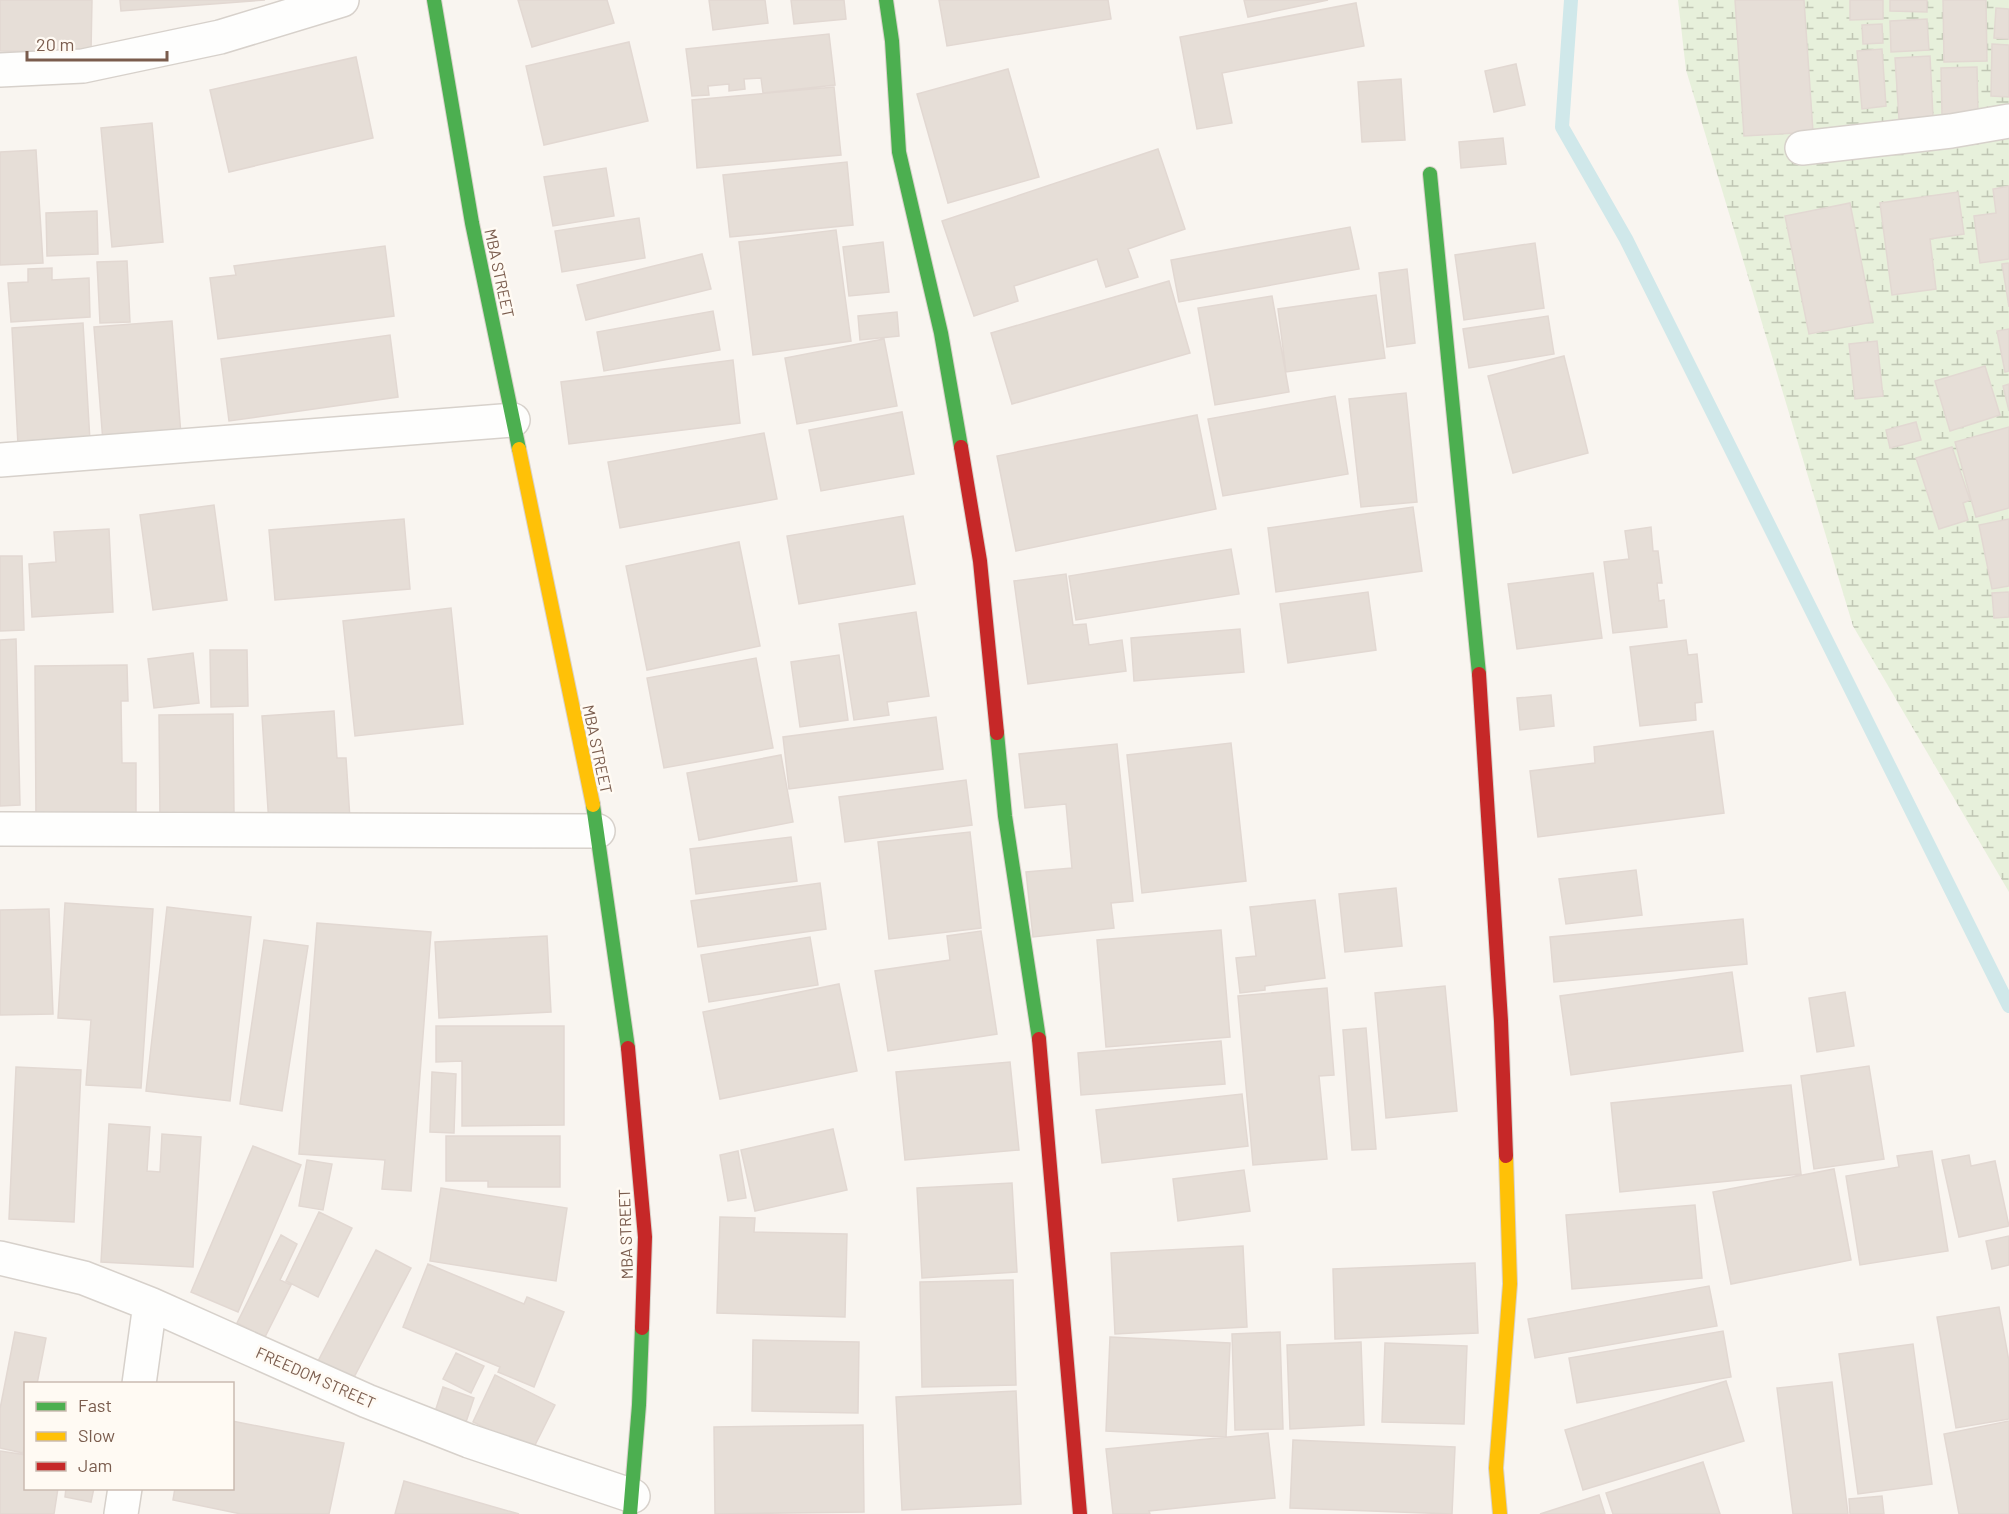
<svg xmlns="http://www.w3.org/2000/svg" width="2009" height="1514" font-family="Barlow,sans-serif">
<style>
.wetland{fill:url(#wetland-marsh)}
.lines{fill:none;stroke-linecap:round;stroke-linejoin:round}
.stream{stroke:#d0e8ea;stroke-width:14}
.building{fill:#e6ded7;stroke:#e2d8d2;stroke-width:1.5}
.street-casing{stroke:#d7d1cb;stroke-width:36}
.fast-casing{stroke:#d9d2cb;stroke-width:16}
.slow-casing{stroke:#d9d2cb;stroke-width:16}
.jam-casing{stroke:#d9d2cb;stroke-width:16}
.street{stroke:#fefefd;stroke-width:33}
.fast{stroke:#4caf50;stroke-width:14}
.slow{stroke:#ffc107;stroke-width:14}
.jam{stroke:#c62828;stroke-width:14}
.labels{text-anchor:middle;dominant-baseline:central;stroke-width:5;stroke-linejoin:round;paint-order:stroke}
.street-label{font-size:16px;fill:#7a5c4d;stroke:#fffaf3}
</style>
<defs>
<pattern id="wetland-marsh" width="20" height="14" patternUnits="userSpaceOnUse" patternTransform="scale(1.5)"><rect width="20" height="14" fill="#e7f0db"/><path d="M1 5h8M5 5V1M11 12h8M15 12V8" fill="none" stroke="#c0c6b4"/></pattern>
</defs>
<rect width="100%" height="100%" fill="#f9f5f0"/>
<path class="wetland" d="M1678,0H2009V892L1853,626L1686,70Z"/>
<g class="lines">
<path class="stream" d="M1571,0L1562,127L1626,239L2009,1006"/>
</g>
<path class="building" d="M0,0H92L91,52L0,51Z
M120,0H265L121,11Z
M518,0H607L614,23L532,47Z
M709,0H765L768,23L713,30Z
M791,0H844L846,19L794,24Z
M939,0H1108L1111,19L947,46Z
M1244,0H1328L1248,17Z
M1735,0H1804L1813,132L1744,136Z
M1850,0H1883V19L1850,20Z
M1890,0H1927V12L1890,11Z
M1943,0H1986L1987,61L1944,62Z
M1356,3L1364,46L1222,73L1232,123L1197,129L1180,37Z
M1996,8L2009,9V39L1994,38Z
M1927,19L1929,50L1891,52L1890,21Z
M1882,24L1883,43L1863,44L1862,25Z
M829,34L835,85L763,93L761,78L744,79L745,89L729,91V84L708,86L709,95L692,96L686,49Z
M629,42L648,121L544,145L526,66Z
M1992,44L2009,45V97L1991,96Z
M1882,49L1886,106L1862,109L1857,51Z
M1930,56L1933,117L1899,119L1895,58Z
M356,57L373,138L229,172L210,90Z
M1516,64L1525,105L1494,112L1485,71Z
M1977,67L1978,114L1942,115L1941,68Z
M1008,69L1039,177L948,203L917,94Z
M1401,79L1405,140L1362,142L1358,82Z
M834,87L841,155L697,168L692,100Z
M152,123L163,242L112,247L101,128Z
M1503,138L1506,164L1461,168L1459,142Z
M1158,149L1185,229L1128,249L1138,277L1106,287L1097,259L1014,286L1018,301L974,316L942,221Z
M36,150L43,263L0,265V152Z
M847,162L853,225L730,237L723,175Z
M606,168L614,216L553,226L544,177Z
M2009,186V259L1980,263L1974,216L1996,213L1993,189Z
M1958,192L1964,234L1930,239L1936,289L1892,295L1880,203Z
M1850,203L1873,322L1809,334L1785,216Z
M97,211L98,254L47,256L46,213Z
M639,218L645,258L562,272L555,231Z
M1350,227L1359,269L1179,302L1171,260Z
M836,230L851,341L753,355L739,242Z
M883,242L889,292L849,296L843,247Z
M1535,243L1544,308L1464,320L1455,255Z
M385,246L394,316L218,339L210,278L236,275L234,266Z
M702,254L711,289L586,320L577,285Z
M127,261L130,322L100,323L97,262Z
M2009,263V307L2002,264Z
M52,268V280L89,278L90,317L11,322L8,283L28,282V269Z
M1407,269L1415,343L1387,347L1379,273Z
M1169,281L1190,353L1012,404L991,333Z
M1376,295L1385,358L1286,372L1278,309Z
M1272,296L1289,392L1215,405L1198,308Z
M713,311L720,350L604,371L597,332Z
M897,312L899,336L860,340L858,316Z
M1548,316L1554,354L1469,368L1463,329Z
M172,321L181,435L103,442L94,327Z
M83,323L90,441L18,445L12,328Z
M2009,329V371L2005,372L1997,331Z
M390,335L398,397L229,421L221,359Z
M884,339L897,406L797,424L785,358Z
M1877,341L1883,396L1855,399L1849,344Z
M1564,356L1588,453L1513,473L1488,376Z
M733,360L740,423L569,444L561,382Z
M1985,366L2000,415L1950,431L1935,381Z
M2009,384V411L2003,386Z
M1406,393L1417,502L1361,507L1349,399Z
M1335,396L1348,474L1223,496L1208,419Z
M902,412L914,474L821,491L809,430Z
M1197,415L1216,509L1016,551L997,456Z
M1916,422L1921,440L1890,448L1886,430Z
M2009,427V508L1976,517L1955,442Z
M764,433L777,499L620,528L608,462Z
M1952,447L1970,500L1963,503L1968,520L1939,529L1916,458Z
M214,505L227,600L153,610L140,515Z
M1413,507L1422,571L1276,592L1268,528Z
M903,516L915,584L799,604L787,536Z
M404,519L410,589L275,600L269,530Z
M2009,519V586L1992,589L1979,525Z
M1651,527L1653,551H1658L1662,583H1657L1659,601L1664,600L1667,627L1613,633L1604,562L1629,559L1625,531Z
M109,529L113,612L32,617L29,564L56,562L54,532Z
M739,542L760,646L647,670L626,566Z
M1231,549L1239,594L1076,620L1069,576Z
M0,556H22L24,630L0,631Z
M1593,573L1602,638L1517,649L1508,584Z
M1066,574L1073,625L1086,624L1089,645L1122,640L1126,671L1028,684L1014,581Z
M1368,592L1376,650L1288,663L1280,604Z
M2009,592V617L1994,618L1992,593Z
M451,608L463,724L355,736L343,621Z
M916,612L929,696L887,702L889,715L854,720L839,624Z
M1240,629L1244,672L1134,681L1131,638Z
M16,639L20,805L0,806V640Z
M1686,640L1688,655L1697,654L1702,702L1695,703L1696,720L1640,726L1630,647Z
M210,650H247L248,706L211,707Z
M193,653L199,703L154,708L148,659Z
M839,655L848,720L800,727L791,662Z
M756,658L773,748L664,768L647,678Z
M127,665L128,701H121L122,763H136V821H36L35,666Z
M1551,695L1554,726L1520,730L1517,698Z
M334,711L337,758H346L350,819L269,825L262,716Z
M233,714L234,815L160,816L159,715Z
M936,717L943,769L789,789L783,737Z
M1713,731L1724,813L1538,837L1530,771L1595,763L1594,747Z
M1231,743L1246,881L1142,893L1127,755Z
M1117,744L1133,901L1111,903L1114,928L1033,937L1026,872L1072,868L1066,804L1025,808L1019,754Z
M781,755L793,822L699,840L687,773Z
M966,780L972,825L845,842L839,797Z
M970,832L981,928L889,939L878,842Z
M791,837L797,881L696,894L690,849Z
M1636,870L1642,915L1566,924L1559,879Z
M820,883L826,929L698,947L691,901Z
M1396,888L1402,946L1345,952L1339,894Z
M1315,900L1325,978L1265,986V990L1240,993L1236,958L1256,956L1250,907Z
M65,903L153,909L141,1088L86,1085L91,1020L58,1018Z
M167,907L251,917L230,1101L146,1091Z
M49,909L53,1014L0,1015V910Z
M1743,919L1747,964L1554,982L1550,937Z
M317,923L431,932L411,1191L382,1189L385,1160L299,1154Z
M1221,930L1230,1037L1106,1047L1097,940Z
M981,931L997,1034L888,1051L875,971L950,960L947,936Z
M547,936L551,1012L439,1018L435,942Z
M810,937L818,985L709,1002L701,955Z
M264,940L308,946L282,1111L240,1104Z
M1732,972L1743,1051L1571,1075L1560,996Z
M839,984L857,1071L720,1099L703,1012Z
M1445,986L1457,1111L1386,1118L1375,993Z
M1327,988L1334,1075L1319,1076L1327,1159L1253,1165L1238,996Z
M1845,992L1854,1046L1817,1052L1809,998Z
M436,1026H564V1125L462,1126V1061L436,1062Z
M1366,1028L1376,1149L1352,1150L1343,1030Z
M1221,1041L1225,1084L1081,1095L1078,1053Z
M1010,1062L1019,1150L905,1160L896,1072Z
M1869,1066L1884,1159L1814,1169L1801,1076Z
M16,1067L81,1070L74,1222L9,1219Z
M432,1072L456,1074L454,1133L430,1132Z
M1791,1085L1801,1174L1620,1192L1611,1103Z
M1242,1094L1248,1146L1102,1163L1096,1110Z
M109,1124L150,1127L147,1171L160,1172L162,1134L201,1137L193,1267L101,1262Z
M833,1129L847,1190L755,1211L741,1150Z
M446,1136H560V1187H488V1181H446Z
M253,1146L301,1165L238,1312L191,1292Z
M738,1151L746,1198L728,1201L720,1155Z
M1932,1151L1948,1251L1860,1265L1846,1176L1899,1167L1897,1156Z
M1969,1155L1971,1166L1995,1161L2009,1226L1959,1237L1942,1160Z
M307,1160L332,1164L323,1210L299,1206Z
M1834,1169L1851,1260L1731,1284L1713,1192Z
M1244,1170L1250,1211L1178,1221L1173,1179Z
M1012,1183L1017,1272L922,1278L917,1188Z
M441,1188L567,1208L556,1281L430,1261Z
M1695,1205L1702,1278L1572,1289L1566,1215Z
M319,1212L352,1228L318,1297L286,1281Z
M720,1217L755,1218L754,1232L847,1234L845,1317L717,1313Z
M281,1235L297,1244L280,1280L291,1285L265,1337L237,1323Z
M2009,1236V1265L1992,1269L1986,1241Z
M1243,1246L1247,1327L1115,1334L1111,1253Z
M376,1250L411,1268L351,1383L316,1365Z
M1475,1263L1478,1333L1335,1339L1333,1269Z
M428,1264L524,1304L527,1297L564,1312L534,1387L498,1372L500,1367L403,1327Z
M1013,1280L1016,1385L922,1387L920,1282Z
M1709,1286L1717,1326L1535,1358L1528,1319Z
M1999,1307L2009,1361V1419L1956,1428L1937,1317Z
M1723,1331L1731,1377L1577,1403L1569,1358Z
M15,1332L46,1338L37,1384H26V1439L23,1453L0,1448V1409Z
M1280,1332L1283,1429L1235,1430L1232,1334Z
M1110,1337L1230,1343L1226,1437L1106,1431Z
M753,1340L859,1342L858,1413L752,1411Z
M1361,1342L1364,1425L1290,1429L1287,1345Z
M1385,1343L1467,1346L1464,1424L1382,1422Z
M1913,1344L1932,1484L1858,1494L1839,1354Z
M456,1353L484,1366L471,1393L443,1379Z
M495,1375L555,1405L532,1451L473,1422Z
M1726,1381L1744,1441L1583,1490L1565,1430Z
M1832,1382L1848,1514H1793L1777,1388Z
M443,1387L474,1398L464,1428L433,1418Z
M1016,1391L1021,1504L902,1510L896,1397Z
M232,1421L344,1443L329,1514H241L173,1500L175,1488H232Z
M2009,1421V1514H1959L1944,1434Z
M863,1425L864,1512L715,1514L714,1427Z
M1268,1433L1275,1498L1149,1511L1150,1514H1113L1106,1449Z
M1293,1440L1455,1447L1452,1514L1290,1508Z
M0,1451L26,1455V1488H58L54,1514H0Z
M1703,1462L1720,1514H1613L1606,1493Z
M404,1481L519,1514H395Z
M66,1488H94L91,1502L65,1497Z
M1599,1495L1605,1514H1540Z
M1882,1496L1884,1514H1850L1849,1499Z"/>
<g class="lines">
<defs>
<path id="street" d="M0,70L83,66L220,37L342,0
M1802,148L1951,131L2009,121
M0,460L513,420
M0,829L598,831
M0,1258L84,1278L150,1304L367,1401L469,1441L633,1496
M139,1384L150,1304
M121,1514L125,1488"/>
<path id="fast" d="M434,0L472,223L519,449
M886,0L892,41L899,152L941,333L961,447
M1430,174L1479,674
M997,733L1005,816L1039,1039
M593,805L628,1048
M630,1514L639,1405L642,1328"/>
<path id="slow" d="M519,449L593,805
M1500,1514L1496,1468L1510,1284L1506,1156"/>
<path id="jam" d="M961,447L980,561L997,733
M1479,674L1501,1021L1506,1156
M1039,1039L1080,1514
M628,1048L645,1237L642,1328"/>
</defs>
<use href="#street" class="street-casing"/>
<use href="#fast" class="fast-casing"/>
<use href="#slow" class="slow-casing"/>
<use href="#jam" class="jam-casing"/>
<use href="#street" class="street"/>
<use href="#fast" class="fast"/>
<use href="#slow" class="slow"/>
<use href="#jam" class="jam"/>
</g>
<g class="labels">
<g class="street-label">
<text transform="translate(500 273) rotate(78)">MBA STREET</text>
<text transform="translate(598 749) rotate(78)">MBA STREET</text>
<text transform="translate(625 1234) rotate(-92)">MBA STREET</text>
<text transform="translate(316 1377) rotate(24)">FREEDOM STREET</text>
</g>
</g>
<rect x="24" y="1382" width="210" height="108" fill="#fffaf3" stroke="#cabbb1" stroke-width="1.5"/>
<rect x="36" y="1402" width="30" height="9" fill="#4caf50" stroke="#cabbb1" stroke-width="1.5"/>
<text x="78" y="1412" font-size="18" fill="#7a5c4d">Fast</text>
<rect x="36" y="1432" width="30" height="9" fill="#ffc107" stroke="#cabbb1" stroke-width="1.5"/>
<text x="78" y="1442" font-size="18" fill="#7a5c4d">Slow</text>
<rect x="36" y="1462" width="30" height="9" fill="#c62828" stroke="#cabbb1" stroke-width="1.5"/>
<text x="78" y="1472" font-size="18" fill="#7a5c4d">Jam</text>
<path d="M27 51v9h140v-9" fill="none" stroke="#7a5c4d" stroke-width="3"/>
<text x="36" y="51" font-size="18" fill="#7a5c4d" stroke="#fffaf3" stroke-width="4.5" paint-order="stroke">20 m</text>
</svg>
